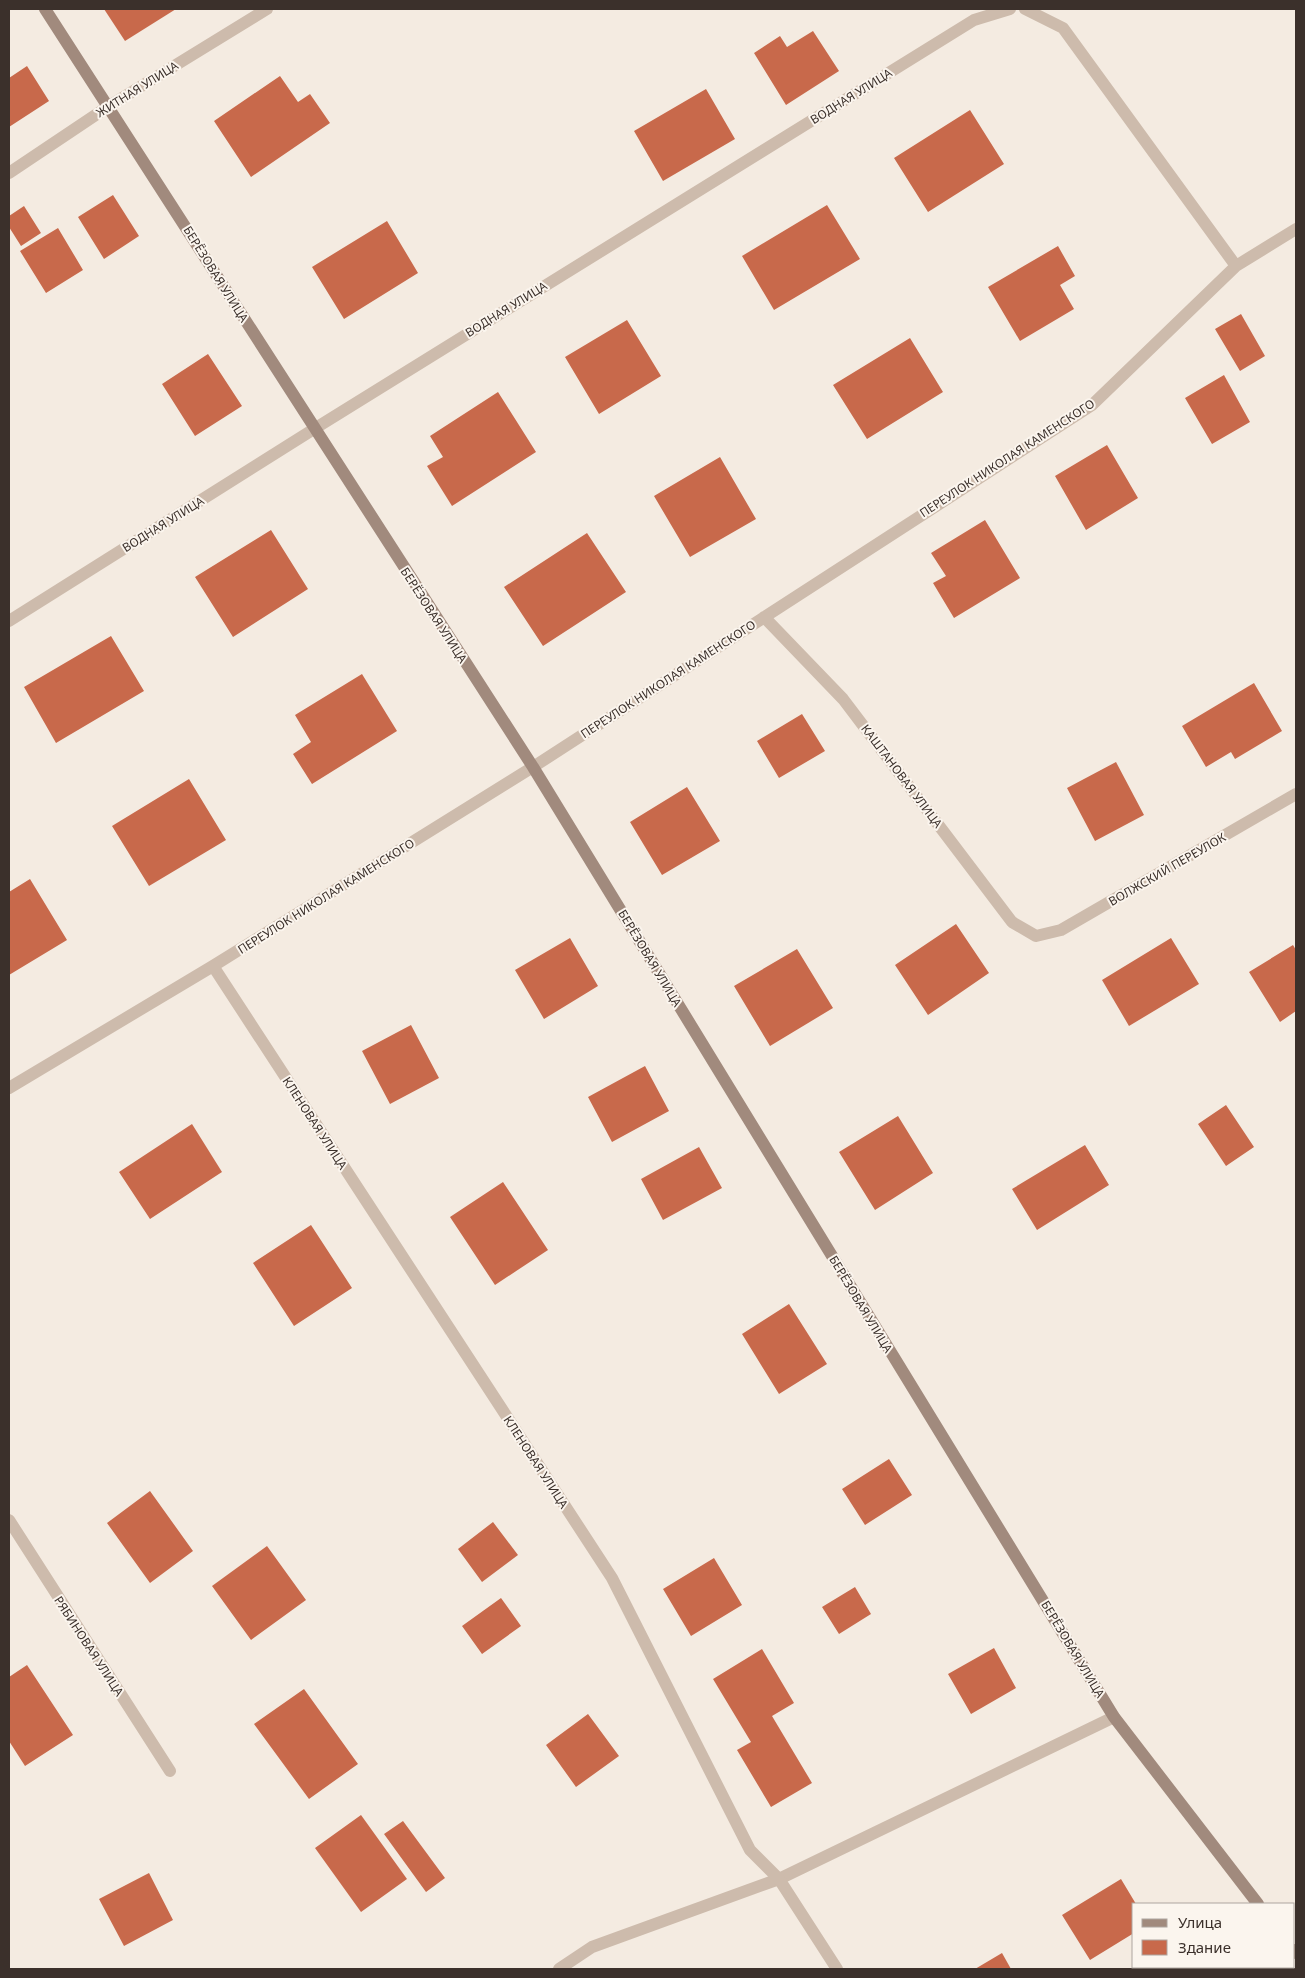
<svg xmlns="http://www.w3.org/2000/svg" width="1305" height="1978" font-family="'Noto Sans',sans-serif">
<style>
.building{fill:#c8694b}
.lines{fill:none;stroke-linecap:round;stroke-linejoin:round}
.lane{stroke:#cdbbac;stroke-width:12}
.street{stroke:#cdbbac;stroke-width:12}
.secondary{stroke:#a18a7d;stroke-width:12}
.labels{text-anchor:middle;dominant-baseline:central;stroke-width:4;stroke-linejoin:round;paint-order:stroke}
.street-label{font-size:12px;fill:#3b302b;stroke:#fbf5ee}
</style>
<rect width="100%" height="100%" fill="#f4ebe1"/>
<path class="building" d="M104,9H176L125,41Z
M813,31L839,71L786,105L754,53L780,36L787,47Z
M27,66L49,101L9,127V78Z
M280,76L298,102L310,94L330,123L251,177L214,121Z
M706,89L735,139L663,181L634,131Z
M970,110L1004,164L928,212L894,158Z
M113,195L139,236L104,259L78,217Z
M827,205L860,259L774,310L742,256Z
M24,206L41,233L21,246L9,227V216Z
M387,221L418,273L344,319L312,267Z
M58,228L83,270L46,293L20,251Z
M1058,246L1075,276L1060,285L1074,309L1020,341L988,287Z
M1241,314L1265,356L1240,371L1215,329Z
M627,320L661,376L599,414L565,357Z
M910,338L943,392L867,439L833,385Z
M208,354L242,406L195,436L162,384Z
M1224,375L1250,422L1212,444L1185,398Z
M498,392L536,452L452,506L427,466L443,457L430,436Z
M1107,445L1138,498L1086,530L1055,476Z
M720,457L756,519L690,557L654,496Z
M985,520L1020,578L954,618L933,583L946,576L931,553Z
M271,530L308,589L233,637L195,577Z
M587,533L626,592L543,646L504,587Z
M111,636L144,691L56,743L24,687Z
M362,674L397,731L312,784L293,754L311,742L295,715Z
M1254,683L1282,731L1235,759L1231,752L1206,767L1182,726Z
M802,714L825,751L779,778L757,741Z
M1116,762L1144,815L1095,841L1067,788Z
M189,779L226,840L149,886L112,826Z
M687,787L720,841L662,875L630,822Z
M30,879L67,940L9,975V892Z
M956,924L989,973L928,1015L895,965Z
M570,938L598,986L544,1019L515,970Z
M1171,938L1199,984L1129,1026L1102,980Z
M1293,945L1296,950V1011L1280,1022L1249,972Z
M797,949L833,1008L770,1046L734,986Z
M411,1025L439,1078L390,1104L362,1051Z
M645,1066L669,1111L612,1142L588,1097Z
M1226,1105L1254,1147L1226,1166L1198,1124Z
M898,1116L933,1173L875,1210L839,1152Z
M192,1124L222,1172L150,1219L119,1172Z
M1085,1145L1109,1185L1037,1230L1012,1189Z
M699,1147L722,1188L663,1220L641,1179Z
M503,1182L548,1250L495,1285L450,1217Z
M311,1225L352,1288L294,1326L253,1263Z
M789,1304L827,1364L779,1394L742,1334Z
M889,1459L912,1495L865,1525L842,1489Z
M150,1491L193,1551L150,1583L107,1523Z
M493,1522L518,1555L482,1582L458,1549Z
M267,1546L306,1600L251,1640L212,1586Z
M714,1558L742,1605L691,1636L663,1589Z
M855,1587L871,1614L839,1634L822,1607Z
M501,1598L521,1626L482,1654L462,1626Z
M994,1648L1016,1688L971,1714L948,1674Z
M762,1649L794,1703L772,1716L812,1783L771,1807L737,1750L751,1742L713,1679Z
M27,1665L73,1735L25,1766L9,1741V1677Z
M304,1689L358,1764L309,1799L254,1724Z
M588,1714L619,1756L576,1787L546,1745Z
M361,1815L407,1879L361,1912L315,1848Z
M403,1821L445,1878L426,1892L384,1834Z
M149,1873L173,1920L124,1946L99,1899Z
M1121,1879L1136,1904H1134V1933L1090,1960L1062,1915Z
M1002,1953L1011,1969H975Z"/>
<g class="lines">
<path class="lane" d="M559,1969L592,1947L779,1879L1114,1717"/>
<path class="street" d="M1025,9L1063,28L1236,266
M9,173L109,106L267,9
M764,617L843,699L1012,922L1036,936L1061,930L1296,794
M9,621L314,429L974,20L1010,9
M213,966L612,1578L750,1850L779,1879L837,1969
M9,1088L213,966L533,767L1092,405L1236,266L1296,229
M9,1520L170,1771"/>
<path class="secondary" d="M45,9L533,767L1114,1717L1258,1904
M1294,1950L1296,1953"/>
</g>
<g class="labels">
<g class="street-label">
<text transform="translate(137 89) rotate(-32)">ЖИТНАЯ УЛИЦА</text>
<text transform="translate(851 96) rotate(-32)">ВОДНАЯ УЛИЦА</text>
<text transform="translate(216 274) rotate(58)">БЕРЁЗОВАЯ УЛИЦА</text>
<text transform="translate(506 309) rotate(-32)">ВОДНАЯ УЛИЦА</text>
<text transform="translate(1007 458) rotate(-33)">ПЕРЕУЛОК НИКОЛАЯ КАМЕНСКОГО</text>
<text transform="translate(163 524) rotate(-32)">ВОДНАЯ УЛИЦА</text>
<text transform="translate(434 615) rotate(57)">БЕРЁЗОВАЯ УЛИЦА</text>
<text transform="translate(668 679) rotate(-33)">ПЕРЕУЛОК НИКОЛАЯ КАМЕНСКОГО</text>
<text transform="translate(902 776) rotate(53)">КАШТАНОВАЯ УЛИЦА</text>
<text transform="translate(1167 869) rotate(-30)">ВОЛЖСКИЙ ПЕРЕУЛОК</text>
<text transform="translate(326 896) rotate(-32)">ПЕРЕУЛОК НИКОЛАЯ КАМЕНСКОГО</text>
<text transform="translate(650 958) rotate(59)">БЕРЁЗОВАЯ УЛИЦА</text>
<text transform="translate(315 1123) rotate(57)">КЛЕНОВАЯ УЛИЦА</text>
<text transform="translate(861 1304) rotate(59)">БЕРЁЗОВАЯ УЛИЦА</text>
<text transform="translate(536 1462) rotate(57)">КЛЕНОВАЯ УЛИЦА</text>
<text transform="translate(89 1646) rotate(57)">РЯБИНОВАЯ УЛИЦА</text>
<text transform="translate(1073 1649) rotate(59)">БЕРЁЗОВАЯ УЛИЦА</text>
</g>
</g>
<rect width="1305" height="1978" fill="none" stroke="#3b302b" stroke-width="20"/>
<rect x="1132" y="1903" width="162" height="65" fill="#fbf5ee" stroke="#aea6a0"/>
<rect x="1142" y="1919" width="25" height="8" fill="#a18a7d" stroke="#aea6a0"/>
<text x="1178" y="1928" font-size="15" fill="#3b302b">Улица</text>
<rect x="1142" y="1940" width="25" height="15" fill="#c8694b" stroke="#aea6a0"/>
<text x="1178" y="1953" font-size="15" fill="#3b302b">Здание</text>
</svg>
